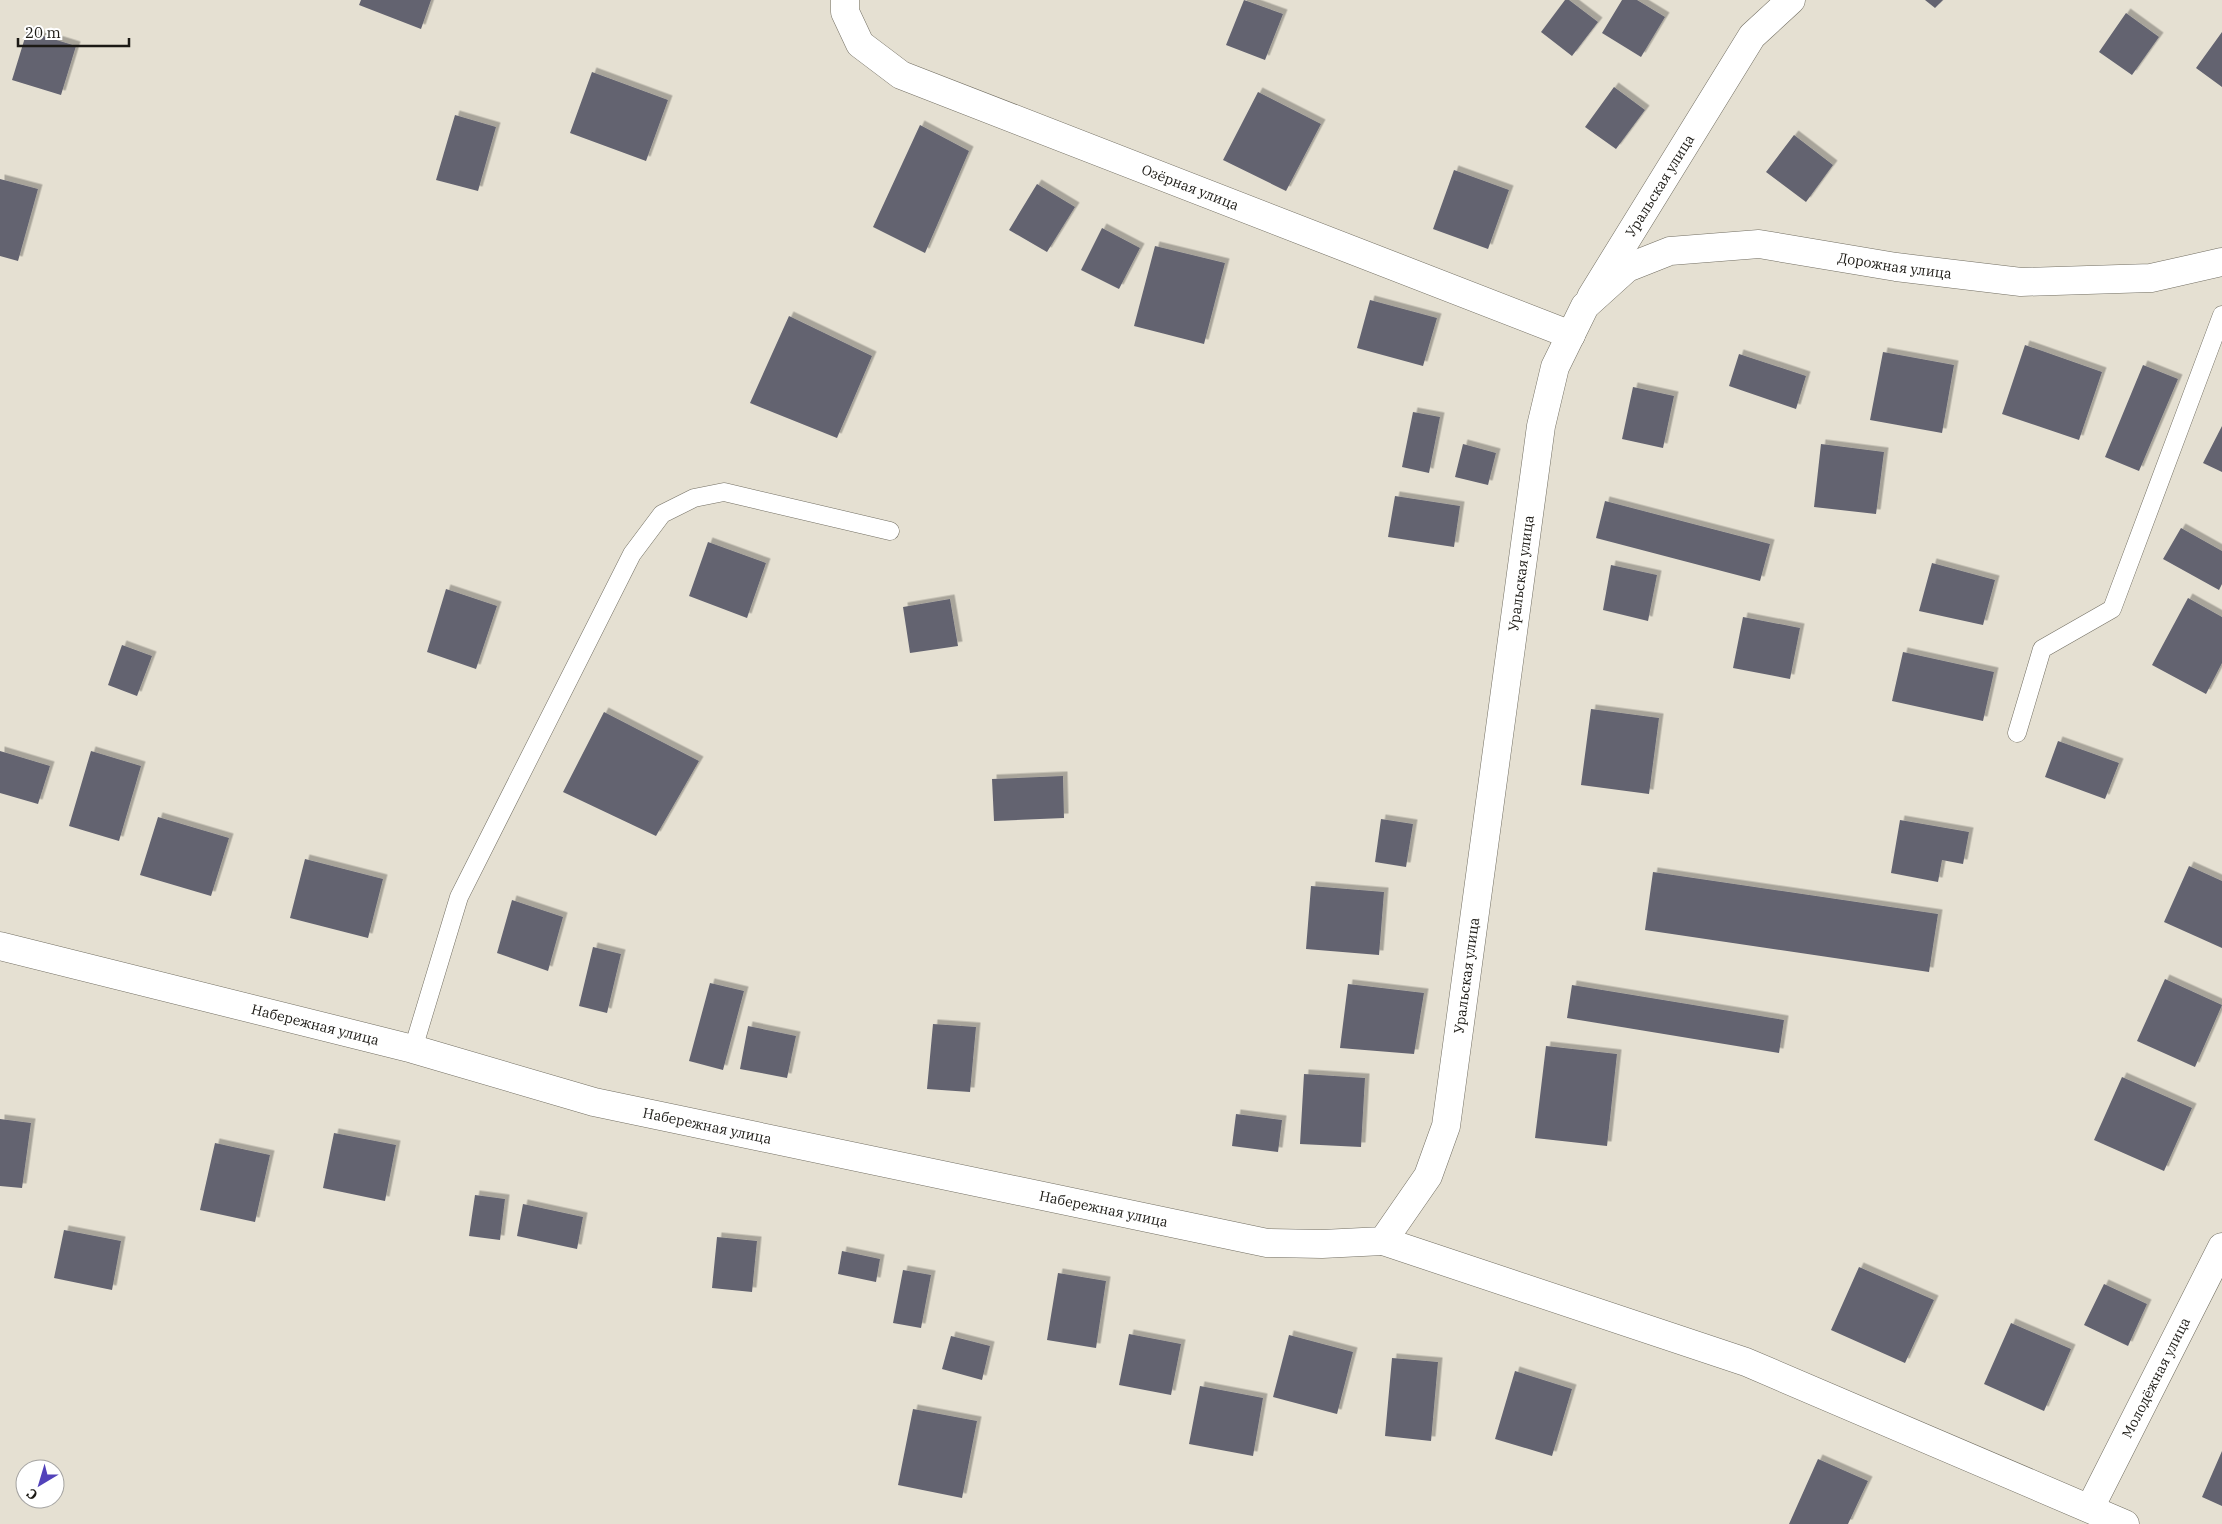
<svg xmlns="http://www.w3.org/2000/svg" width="2222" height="1524" font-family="'IBM Plex Serif',serif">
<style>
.building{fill:#636370;filter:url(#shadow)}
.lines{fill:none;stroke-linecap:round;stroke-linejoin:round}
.service-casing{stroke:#726e62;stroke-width:19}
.minor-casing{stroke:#726e62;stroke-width:29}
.tertiary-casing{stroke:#726e62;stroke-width:29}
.service{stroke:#fff;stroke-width:18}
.minor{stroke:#fff;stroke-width:28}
.tertiary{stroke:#fff;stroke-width:28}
.labels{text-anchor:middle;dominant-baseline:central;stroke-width:5;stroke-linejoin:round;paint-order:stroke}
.street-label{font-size:14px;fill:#1c1a15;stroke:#fff}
</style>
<defs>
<filter id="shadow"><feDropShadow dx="4.5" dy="-4.5" stdDeviation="0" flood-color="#0004"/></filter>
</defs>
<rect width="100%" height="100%" fill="#e5e0d2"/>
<path class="building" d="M361,0H431L421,29L359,5Z
M1244,0L1283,14L1265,60L1226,45Z
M1565,0H1569L1598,22L1572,56L1541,32Z
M1622,0H1637L1665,17L1641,57L1602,33Z
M1925,0H1943L1935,8Z
M2126,13L2159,37L2132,75L2099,52Z
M27,31L76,46L61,95L12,80Z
M2222,32V87L2196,68Z
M592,72L668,100L646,161L570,133Z
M1614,87L1645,110L1616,149L1585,127Z
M1258,92L1321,124L1286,191L1223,160Z
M455,115L496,127L478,191L436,180Z
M920,125L969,151L925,253L873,227Z
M1794,135L1833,165L1806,202L1766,172Z
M1454,170L1509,190L1488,249L1433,229Z
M0,179L38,189L18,261L0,256Z
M1037,184L1075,207L1047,252L1009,230Z
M1102,228L1140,248L1119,289L1081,270Z
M1155,246L1225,263L1204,344L1134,326Z
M1370,300L1437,318L1423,366L1357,348Z
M789,316L872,356L837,438L750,403Z
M2025,345L2102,372L2079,440L2002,414Z
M1883,352L1954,365L1942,433L1870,420Z
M1739,354L1806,376L1796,409L1729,386Z
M2143,365L2178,379L2139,471L2105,457Z
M1633,387L1674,396L1663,448L1622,439Z
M1413,412L1440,417L1429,473L1402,467Z
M2222,426V472L2203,463Z
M1463,444L1496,453L1488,485L1455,477Z
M1821,444L1884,452L1876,514L1814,507Z
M1395,496L1460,506L1454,547L1388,537Z
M1605,501L1770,544L1760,581L1596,538Z
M2181,528L2222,551V584L2219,590L2163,559Z
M708,542L766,563L747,618L689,596Z
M1932,563L1995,580L1983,625L1919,611Z
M1611,565L1657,575L1648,621L1603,610Z
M446,589L497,606L476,669L427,652Z
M2188,598L2222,617V663L2206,694L2152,665Z
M950,599L958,646L910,653L903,607Z
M1743,617L1800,628L1790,679L1733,668Z
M122,645L152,656L137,696L108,685Z
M1903,652L1994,672L1983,721L1892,701Z
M1591,709L1659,718L1649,794L1581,785Z
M604,712L699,761L656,836L563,792Z
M2058,741L2119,763L2105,799L2045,777Z
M0,751L50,766L38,804L0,793Z
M91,751L141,766L119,841L69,826Z
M1063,776L1064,818L994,821L992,779Z
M158,817L229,838L211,896L140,875Z
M1381,819L1413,824L1406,867L1375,862Z
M1900,820L1969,832L1963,864L1942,860L1938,882L1891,873Z
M305,859L383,879L368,938L290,918Z
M2189,866L2222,881V948L2164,922Z
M1653,872L1938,914L1929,972L1645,930Z
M1311,886L1384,892L1379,955L1306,949Z
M512,900L563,917L548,971L497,953Z
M593,947L621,954L607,1013L579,1006Z
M2165,979L2222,1005L2195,1067L2137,1041Z
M710,983L744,991L723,1070L689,1061Z
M1348,984L1424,993L1414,1054L1340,1048Z
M1572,985L1784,1020L1779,1053L1567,1018Z
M933,1024L976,1027L970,1092L927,1089Z
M748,1026L796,1036L787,1078L740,1069Z
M1546,1046L1617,1054L1607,1146L1535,1138Z
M1304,1074L1365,1078L1361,1147L1300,1144Z
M2122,1077L2192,1108L2164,1171L2094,1140Z
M1236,1114L1282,1120L1278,1152L1232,1146Z
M0,1119L31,1123L22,1188L0,1186Z
M334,1133L396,1145L385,1201L323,1188Z
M215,1143L270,1155L255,1222L200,1210Z
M475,1195L505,1199L500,1240L469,1236Z
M523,1204L583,1217L577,1249L517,1236Z
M64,1230L121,1241L112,1290L54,1278Z
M717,1237L757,1241L752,1292L712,1288Z
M842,1251L880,1259L876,1282L838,1274Z
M1859,1267L1934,1300L1905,1363L1831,1330Z
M903,1270L931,1275L921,1328L893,1323Z
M1058,1273L1106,1281L1096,1348L1047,1340Z
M2104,1284L2147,1304L2128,1346L2084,1325Z
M2011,1323L2071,1349L2044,1411L1984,1384Z
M1129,1334L1181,1344L1171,1395L1119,1385Z
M1289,1335L1353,1352L1337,1414L1273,1397Z
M951,1336L990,1346L982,1380L942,1369Z
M1392,1358L1438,1362L1431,1441L1385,1436Z
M1515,1371L1572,1389L1552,1456L1495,1439Z
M1200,1386L1263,1398L1253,1456L1189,1444Z
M913,1409L977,1421L962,1498L898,1485Z
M2222,1451V1506L2202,1497Z
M1818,1459L1868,1481L1848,1524H1789Z"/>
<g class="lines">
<defs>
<path id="service" d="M2017,733L2042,649L2112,609L2222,315
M413,1049L459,897L632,554L662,514L694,498L724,492L890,531"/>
<g id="minor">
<path id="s1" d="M845,0V12L860,44L901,75L1571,335"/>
<path id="s2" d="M1591,297L1752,36L1791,0"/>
<path d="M1383,1241L1746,1362L2125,1524"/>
<path id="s3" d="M2090,1508L2222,1247"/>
</g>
<g id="tertiary">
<path id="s4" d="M0,946L413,1049L594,1102L1267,1243L1322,1244L1383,1241L1428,1176L1446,1126L1541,426L1555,367L1585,306L1627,268L1670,251L1759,244L1896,267L2021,282L2151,278L2222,262"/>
</g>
</defs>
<use href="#service" class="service-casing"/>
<use href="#minor" class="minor-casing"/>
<use href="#tertiary" class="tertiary-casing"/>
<use href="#service" class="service"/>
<use href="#minor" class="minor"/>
<use href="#tertiary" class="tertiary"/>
</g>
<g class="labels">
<g class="street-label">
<text stroke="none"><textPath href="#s2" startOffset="131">Уральская улица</textPath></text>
<text stroke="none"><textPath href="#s1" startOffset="409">Озёрная улица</textPath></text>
<text stroke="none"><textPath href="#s4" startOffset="2715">Дорожная улица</textPath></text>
<text stroke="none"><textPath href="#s4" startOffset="2108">Уральская улица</textPath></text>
<text stroke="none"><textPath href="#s4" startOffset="1702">Уральская улица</textPath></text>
<text stroke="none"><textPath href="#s4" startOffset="325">Набережная улица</textPath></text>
<text stroke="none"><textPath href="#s4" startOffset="730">Набережная улица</textPath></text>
<text stroke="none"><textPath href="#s4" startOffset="1135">Набережная улица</textPath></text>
<text stroke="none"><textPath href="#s3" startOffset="146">Молодёжная улица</textPath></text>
</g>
</g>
<g transform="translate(40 1484) rotate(218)"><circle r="24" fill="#ffffff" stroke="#a4a3a1"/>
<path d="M0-4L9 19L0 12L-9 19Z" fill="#5242ba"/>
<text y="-8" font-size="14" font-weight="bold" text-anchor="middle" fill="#1c1a15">С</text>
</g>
<path d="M18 38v8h111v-8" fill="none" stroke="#1c1a15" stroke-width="2.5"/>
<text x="25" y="38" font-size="15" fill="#1c1a15" stroke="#ffffff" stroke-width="4" paint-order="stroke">20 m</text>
</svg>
